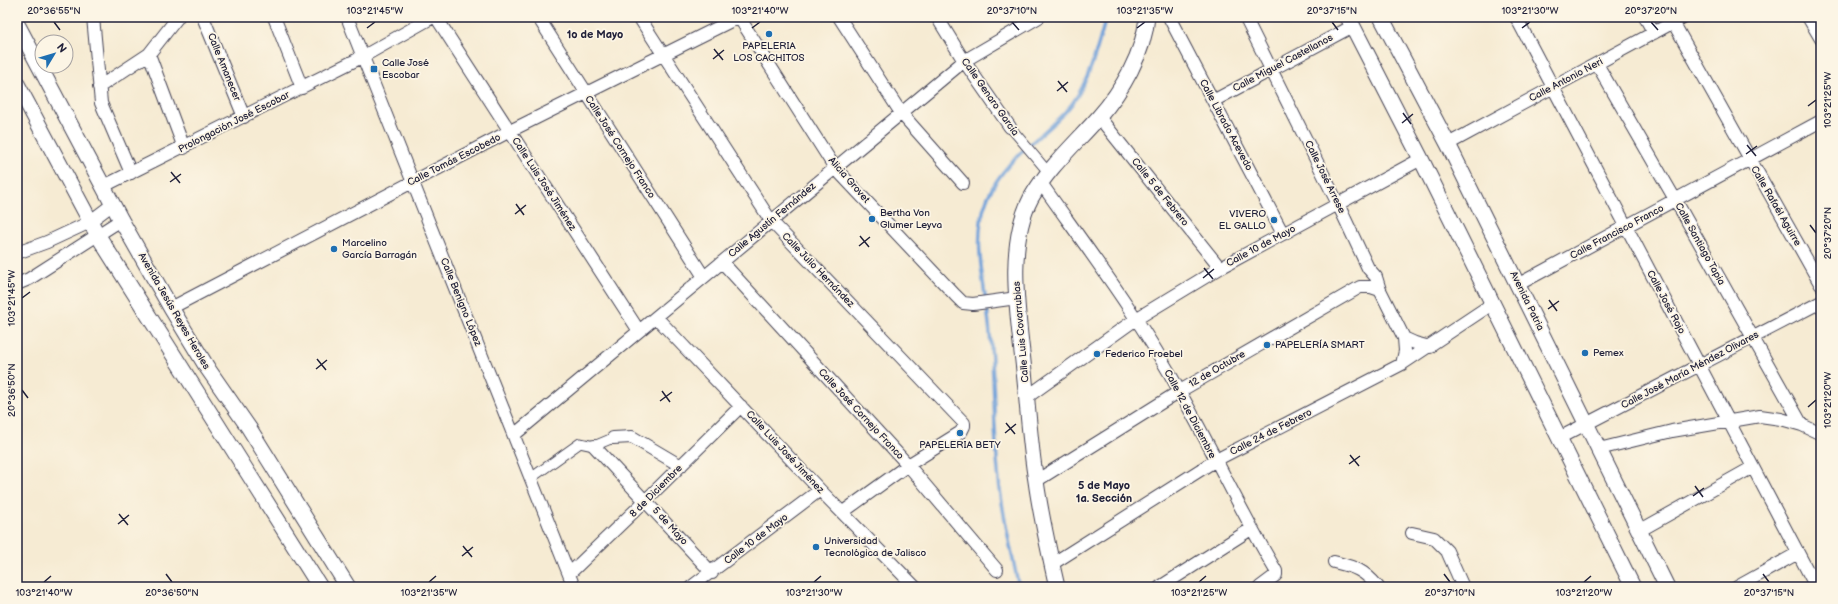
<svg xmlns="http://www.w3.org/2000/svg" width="1838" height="604" font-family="'Balsamiq Sans',sans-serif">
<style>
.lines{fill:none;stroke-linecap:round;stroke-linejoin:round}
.stream{stroke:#70a0d9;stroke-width:3.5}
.pedestrian-casing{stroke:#424052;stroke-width:11}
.minor-casing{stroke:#424052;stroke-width:14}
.tertiary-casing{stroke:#424052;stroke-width:17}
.pedestrian{stroke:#fff;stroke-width:9}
.minor{stroke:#fff;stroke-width:12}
.tertiary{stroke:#fff;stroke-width:15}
.ticks{fill:none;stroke:#22223b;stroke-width:1.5}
.poi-dot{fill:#1f6fb2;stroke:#fcf5e5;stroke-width:1.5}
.labels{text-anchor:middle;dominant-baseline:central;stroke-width:3.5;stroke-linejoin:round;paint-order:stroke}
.poi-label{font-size:10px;fill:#22223b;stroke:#fcf5e5;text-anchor:start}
.street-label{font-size:10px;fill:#22223b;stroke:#fcf5e5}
.neighbourhood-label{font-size:11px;font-weight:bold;fill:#22223b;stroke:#fcf5e5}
.neatline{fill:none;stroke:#22223b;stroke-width:1.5}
.ticks-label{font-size:10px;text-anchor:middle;fill:#22223b}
</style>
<rect width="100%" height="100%" fill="#fcf5e5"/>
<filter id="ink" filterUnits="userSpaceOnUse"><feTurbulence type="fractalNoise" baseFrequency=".025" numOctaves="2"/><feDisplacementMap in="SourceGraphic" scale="8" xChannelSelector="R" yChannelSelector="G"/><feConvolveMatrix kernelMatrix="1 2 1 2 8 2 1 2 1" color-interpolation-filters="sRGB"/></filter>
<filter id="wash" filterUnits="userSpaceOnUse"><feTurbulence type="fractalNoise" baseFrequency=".012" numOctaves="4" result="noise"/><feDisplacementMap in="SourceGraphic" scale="16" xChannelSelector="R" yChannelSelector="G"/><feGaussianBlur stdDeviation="0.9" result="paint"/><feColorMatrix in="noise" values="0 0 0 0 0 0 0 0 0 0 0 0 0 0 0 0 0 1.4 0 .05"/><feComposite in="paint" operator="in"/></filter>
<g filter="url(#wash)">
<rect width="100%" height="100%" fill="#f6ebd3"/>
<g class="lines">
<path class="stream" d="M1019,587C1011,552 1003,517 999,481C993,429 995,376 989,324C985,284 971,239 987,199C1002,162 1038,140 1065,112C1087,90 1098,47 1106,17"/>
</g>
</g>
<g filter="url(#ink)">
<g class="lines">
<defs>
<path id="pedestrian" d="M1010,127L1049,173
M531,478L580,443L594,446L613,438"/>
<path id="minor" d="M93,17L101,103L131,173
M203,17L244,117
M274,17L302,88
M347,17L574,587
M436,17L639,331
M538,17L704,277
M639,17L771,221L964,423V426L961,432L908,465L843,512
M739,17L835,168L955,295L963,303L973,304L1017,298
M839,17L901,113L963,183
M937,17L964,61L1010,127
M1169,17L1283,234
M1245,17L1338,204L1368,268L1376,277L1380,290L1404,338L1405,351L1402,364
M1516,17L1816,587
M1645,17L1654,33
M1808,17L1821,39
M1673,22L1821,285
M149,54L184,148
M1597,64L1676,201L1802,425
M99,87L149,54L178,17
M1213,101L1353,26
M1099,117L1220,268
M1448,144L1683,17
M1041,183C1089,251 1140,318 1180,392C1213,451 1241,512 1276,571V575L1260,587
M104,186L362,57L433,17
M17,253L47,242L88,223L113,204
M722,262L908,465L997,570
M17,284L29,279L121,220
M1519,284L1821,121
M171,308L510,131L739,17
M656,317L820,490L915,587
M1404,338L1415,343L1430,347
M1027,397L1136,319L1220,268L1421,159
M514,435L964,61L1039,17
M613,438L632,437L681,466
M1559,438L1821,302
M594,446L712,573
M1599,449L1672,431L1760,416L1781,419L1802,425L1821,434
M1036,481L1180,391L1360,287H1371L1380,290
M1639,531L1753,467
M1412,533L1434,538L1447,551L1463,587
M1334,562C1355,567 1364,570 1378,587
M1052,564L1216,460L1402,364L1492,304
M569,574L646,500L741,406
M691,587L820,490
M1160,587L1251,529
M1737,587L1798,553"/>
<path id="tertiary" d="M1348,17L1421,159L1633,587
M1381,17L1448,144L1667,587
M17,24L121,220L171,308L208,369L249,428L348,587
M17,84L97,234L320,587
M1057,587C1049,552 1041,517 1036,481C1030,445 1028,408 1024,371C1019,319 1005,247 1031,198C1048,168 1075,144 1098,118C1122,91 1144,53 1147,17"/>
</defs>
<use href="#pedestrian" class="pedestrian-casing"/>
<use href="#minor" class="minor-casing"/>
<use href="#tertiary" class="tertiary-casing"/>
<use href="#pedestrian" class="pedestrian"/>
<use href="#minor" class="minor"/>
<use href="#tertiary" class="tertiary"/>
</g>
</g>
<path class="ticks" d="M54,22L60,30M1012,22L1019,30M1332,22L1338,30M1651,22L1658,30M367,28L375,22M752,28L760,22M1137,28L1145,22M1522,28L1530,22M714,49L723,60M713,59L724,50M1058,81L1067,92M1057,91L1068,82M1808,106L1816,100M1403,113L1411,124M1402,123L1413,114M1747,145L1756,156M1746,154L1757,146M171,172L180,183M170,182L181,174M516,204L524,215M515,214L526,205M1810,225L1816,233M860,236L869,247M859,246L870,237M1204,268L1213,279M1203,278L1214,269M22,298L30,292M1549,300L1557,311M1548,309L1559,301M317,359L326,370M316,369L327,360M22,390L28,398M662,391L670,402M660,401L672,392M1808,407L1816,400M1006,423L1015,434M1005,433L1016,424M1350,455L1359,466M1349,464L1360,456M1695,486L1703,497M1693,496L1704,488M119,514L128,525M118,524L129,515M463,546L472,557M462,556L473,547M166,574L172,582M1444,574L1450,582M1763,574L1769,582M44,582L51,576M429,582L436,576M814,582L821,576M1199,582L1206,576M1584,582L1591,576"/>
<g class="poi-dot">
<circle cx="769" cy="34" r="4"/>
<rect x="370" y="65" width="8" height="8" rx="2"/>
<circle cx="872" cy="219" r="4"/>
<circle cx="1274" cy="220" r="4"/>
<circle cx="334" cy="249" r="4"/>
<circle cx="1267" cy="345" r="4"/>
<circle cx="1585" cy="353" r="4"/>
<circle cx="1097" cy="354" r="4"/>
<circle cx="960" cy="433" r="4"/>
<circle cx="816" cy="547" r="4"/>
</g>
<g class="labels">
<g class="poi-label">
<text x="769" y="46" text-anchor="middle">PAPELERIA<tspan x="769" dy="12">LOS CACHITOS</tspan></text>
<text x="382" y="63">Calle José<tspan x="382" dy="12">Escobar</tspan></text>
<text x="880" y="213">Bertha Von<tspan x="880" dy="12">Glumer Leyva</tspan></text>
<text x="1266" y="214" text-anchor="end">VIVERO<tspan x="1266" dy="12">EL GALLO</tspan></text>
<text x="342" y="243">Marcelino<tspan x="342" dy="12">García Barragán</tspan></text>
<text x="1275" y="345">PAPELERÍA SMART</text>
<text x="1593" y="353">Pemex</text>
<text x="1105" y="354">Federico Froebel</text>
<text x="960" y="445" text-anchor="middle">PAPELERIA BETY</text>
<text x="824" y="541">Universidad<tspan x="824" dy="12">Tecnológica de Jalisco</tspan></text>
</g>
<g class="street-label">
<text transform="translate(1283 63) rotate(-28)">Calle Miguel Castellanos</text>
<text transform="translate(224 67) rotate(68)">Calle Amanecer</text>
<text transform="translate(1566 80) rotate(-28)">Calle Antonio Neri</text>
<text transform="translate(990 97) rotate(55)">Calle Genaro García</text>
<text transform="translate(234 122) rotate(-27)">Prolongación José Escobar</text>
<text transform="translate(1226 125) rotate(62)">Calle Librado Acevedo</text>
<text transform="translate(620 147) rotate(57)">Calle José Cornejo Franco</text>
<text transform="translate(454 160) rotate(-27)">Calle Tomás Escobedo</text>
<text transform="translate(1325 177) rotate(64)">Calle José Arrese</text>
<text transform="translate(849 180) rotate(49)">Alicia Grovet</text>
<text transform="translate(544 184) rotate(57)">Calle Luis José Jiménez</text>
<text transform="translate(1160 192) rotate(51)">Calle 5 de Febrero</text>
<text transform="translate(1776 206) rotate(60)">Calle Rafaél Aguirre</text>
<text transform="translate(772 220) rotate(-40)">Calle Agustín Fernández</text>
<text transform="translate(1617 232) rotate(-28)">Calle Francisco Franco</text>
<text transform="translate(1700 244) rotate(61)">Calle Santiago Tapia</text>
<text transform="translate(1261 246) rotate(-28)">Calle 10 de Mayo</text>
<text transform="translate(818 270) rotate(46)">Calle Julio Hernández</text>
<text transform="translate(1527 301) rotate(64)">Avenida Patria</text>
<text transform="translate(461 302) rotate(68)">Calle Benigno López</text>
<text transform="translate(1666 302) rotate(62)">Calle José Rojo</text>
<text transform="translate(174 311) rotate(60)">Avenida Jesús Reyes Heroles</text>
<text transform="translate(1021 332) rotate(-95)">Calle Luis Covarrubias</text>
<text transform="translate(1217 369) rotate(-30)">12 de Octubre</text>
<text transform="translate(1690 370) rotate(-28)">Calle José María Méndez Olivares</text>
<text transform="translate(861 414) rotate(47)">Calle José Cornejo Franco</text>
<text transform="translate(1190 414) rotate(62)">Calle 12 de Diciembre</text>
<text transform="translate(1271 432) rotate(-27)">Calle 24 de Febrero</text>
<text transform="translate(785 452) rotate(47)">Calle Luis José Jiménez</text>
<text transform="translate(656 491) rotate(-45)">8 de Diciembre</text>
<text transform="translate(670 526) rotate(48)">5 de Mayo</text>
<text transform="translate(756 539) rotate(-37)">Calle 10 de Mayo</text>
</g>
<g class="neighbourhood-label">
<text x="595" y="34">1o de Mayo</text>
<text x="1104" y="485">5 de Mayo<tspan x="1104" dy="13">1a. Sección</tspan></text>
</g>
</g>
<rect width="1838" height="604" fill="none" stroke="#fcf5e5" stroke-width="44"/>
<g transform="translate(54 54) rotate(52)"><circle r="19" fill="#fcf5e5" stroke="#a5a1a1"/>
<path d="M0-3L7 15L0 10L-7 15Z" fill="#1f6fb2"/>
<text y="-6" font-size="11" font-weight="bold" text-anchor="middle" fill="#22223b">N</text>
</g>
<rect x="22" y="22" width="1794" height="560" class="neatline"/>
<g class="ticks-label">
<text x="54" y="14">20°36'55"N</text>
<text x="375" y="14">103°21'45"W</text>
<text x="760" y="14">103°21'40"W</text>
<text x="1012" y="14">20°37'10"N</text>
<text x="1145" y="14">103°21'35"W</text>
<text x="1332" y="14">20°37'15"N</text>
<text x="1530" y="14">103°21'30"W</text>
<text x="1651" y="14">20°37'20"N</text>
<text transform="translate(1827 100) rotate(-90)" y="4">103°21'25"W</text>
<text transform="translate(1827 233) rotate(-90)" y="4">20°37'20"N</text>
<text transform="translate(11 298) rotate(-90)" y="4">103°21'45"W</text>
<text transform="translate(11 390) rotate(-90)" y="4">20°36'50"N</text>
<text transform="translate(1827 400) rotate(-90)" y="4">103°21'20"W</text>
<text x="44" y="596">103°21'40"W</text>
<text x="172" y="596">20°36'50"N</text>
<text x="429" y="596">103°21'35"W</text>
<text x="814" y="596">103°21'30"W</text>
<text x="1199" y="596">103°21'25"W</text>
<text x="1450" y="596">20°37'10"N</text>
<text x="1584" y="596">103°21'20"W</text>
<text x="1769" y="596">20°37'15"N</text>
</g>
</svg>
